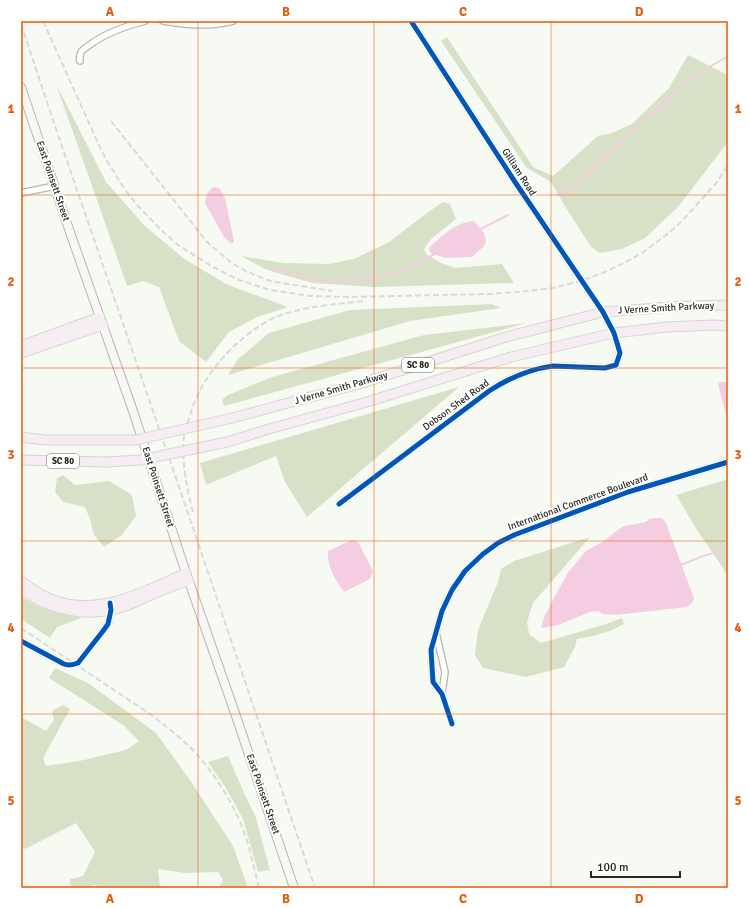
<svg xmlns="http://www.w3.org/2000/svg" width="749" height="909" font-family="Signika,sans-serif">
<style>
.green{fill:#d8e1c7}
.water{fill:#f4cde3}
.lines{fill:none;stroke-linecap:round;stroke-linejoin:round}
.stream{stroke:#f4cde3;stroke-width:2}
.street-casing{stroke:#b5b7b1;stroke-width:8}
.secondary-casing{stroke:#b5b7b1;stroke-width:10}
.primary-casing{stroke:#d4d6d2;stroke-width:11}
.street{stroke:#fefefd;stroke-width:5.5}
.secondary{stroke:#faf6f7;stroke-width:8}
.primary{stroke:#f5edf2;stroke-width:9}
.rail{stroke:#d8dad7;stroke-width:2;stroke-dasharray:6 3;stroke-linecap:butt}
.primary-bridge-casing{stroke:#d4d6d2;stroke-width:11;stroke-linecap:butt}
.primary-bridge{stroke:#f5edf2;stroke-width:9}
.cycleway-casing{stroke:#fff;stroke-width:8}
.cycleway{stroke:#0057b8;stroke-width:5}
.grid{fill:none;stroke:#e8590c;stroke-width:1;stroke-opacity:0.55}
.labels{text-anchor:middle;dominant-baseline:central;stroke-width:4;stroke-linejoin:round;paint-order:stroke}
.shield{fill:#fff;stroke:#666864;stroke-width:1}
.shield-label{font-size:9px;font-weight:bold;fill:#252722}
.street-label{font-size:10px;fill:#252722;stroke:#fff}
.neatline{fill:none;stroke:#e8590c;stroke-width:1.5}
.grid-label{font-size:13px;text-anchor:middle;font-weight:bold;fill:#e8590c}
</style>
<rect width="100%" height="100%" fill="#f7faf2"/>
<path class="green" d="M447,37L533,167L553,176L598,136L612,133L632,124L669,88L688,55L728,75V142L678,207L645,238L622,249L600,253L591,247L563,203L551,182L527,168L441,41Z
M56,84L106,182L144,225L183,258L226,284L288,307L257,317L229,332L206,362L179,341L159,287L143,281L127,286L97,200Z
M443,202L450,204L456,219L430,240L424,249L426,254L441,263L455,268L502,264L514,283L375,287L313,283L287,276L265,269L241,256L284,263L328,264L354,259L389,242L427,213Z
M492,304L501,308L410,321L228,375L238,359L269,333L350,310Z
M527,323L224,406L222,400L228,395L272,377L424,335Z
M459,387L307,517L285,482L276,456L206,485L200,463Z
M63,475L75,485L109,481L132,495L136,516L122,535L104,547L94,535L90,519L85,507L63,502L55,492L57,478Z
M728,479V578L721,565L697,530L676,495Z
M590,537L533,603L527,622L529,634L541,643L603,625L622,618L624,624L610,631L593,636L577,639L575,647L564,667L526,677L483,668L475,655L478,630L498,582L501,569L514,561Z
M21,597L42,608L81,618L57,627L50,638L21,619Z
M55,668L88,683L156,733L192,783L233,846L248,888H219L223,880L218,872L185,873L158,869L160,886L166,888H121L120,887L119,888H99L96,885L84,888H71L70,879L83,876L95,852L76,823L25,849L21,847V717L46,731L54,720L52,711L63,705L70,709L43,758L46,766L84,760L126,750L139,741L123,725L49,678Z
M228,756L244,793L255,815L270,870L258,872L243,819L226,788L208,762Z"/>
<path class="water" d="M214,187L219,188L225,198L234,241L233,243H230L224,237L205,203C206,196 208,190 214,187Z
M474,221L484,233L486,241L484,246L472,257L445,258L430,253L429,248C437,240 450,228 461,224C465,222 470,222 474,221Z
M720,382H728V422L718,384Z
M656,518H662L666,523L694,598L692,603L687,607L615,615L602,614L599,611L590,612L558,625L541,628L544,617L567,574L586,551L604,541L615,532L624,526L646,522L649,519Z
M352,540L358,542L373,571L370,579L344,592C335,579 327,567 328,551Z"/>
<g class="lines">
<path class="stream" d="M557,195L576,186L642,122L656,111L689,82L711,66L728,56
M479,230L508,215
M271,268L280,269L304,278L324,282L375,278L393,274L408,268L437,253
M681,565L703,556L728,549"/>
<defs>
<path id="street" d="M163,21C187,25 209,27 233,21
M80,61C79,58 80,55 81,52C83,49 87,47 91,44C107,32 126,26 145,21
M21,193L55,186
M339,504L489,391C509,378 530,369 553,366L605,368L616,365L620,353L614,333L603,312L515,182L411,21
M436,633L445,672L442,694
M21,641L64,664C69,666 73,665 78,663L103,631L108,624L110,616V607
M452,724L442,694L433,682L431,650L442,611L452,590L465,571L483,554L498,543L514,535L628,492L728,462"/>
<path id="secondary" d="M21,87L72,238L133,411L186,573L236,716L294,888"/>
<path id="primary" d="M21,346L100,317
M21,353L103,325
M232,418L359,384L506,337L603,312L684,306L728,305
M21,437L45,440H100
M227,442L269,429L367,402L511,357L614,333L667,327L713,325L728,326
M21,460L106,462
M21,581C32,589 43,597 56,601C102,616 145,591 186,573
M21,589C49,611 88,618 123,607C132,604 142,599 151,595C163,590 176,585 188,580"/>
</defs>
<use href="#street" class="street-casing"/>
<use href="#secondary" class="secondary-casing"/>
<use href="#primary" class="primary-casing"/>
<use href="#street" class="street"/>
<use href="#secondary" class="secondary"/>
<use href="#primary" class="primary"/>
<path class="rail" d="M43,21L103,154L125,190L139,207L160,229L178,245L213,267L239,280L270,290L310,296L347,297L489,294L518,292L553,288L581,281L605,272L624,263L642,253L661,239L677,226L692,210L717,182L728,165
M21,24L54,123L174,472L315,888
M111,121L207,242L233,264L248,272L270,281L332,291
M193,512C187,490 181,459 184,436C185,431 187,426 188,422C191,411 195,400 200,390C215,362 246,330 276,317C304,306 336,304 366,301
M21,628L150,714C163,724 176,734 188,745C210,767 232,800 243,829C250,848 254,868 259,888"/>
<defs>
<path id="primary-bridge" d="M100,440H136L232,418
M106,462L141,460L227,442"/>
</defs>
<use href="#primary-bridge" class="primary-bridge-casing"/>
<use href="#primary-bridge" class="primary-bridge"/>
<defs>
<path id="cycleway" d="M339,504L489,391C509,378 530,369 553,366L605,368L616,365L620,353L614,333L603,312L515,182L411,21
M21,641L64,664C69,666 73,665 78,663L103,631L108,624L111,610L110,603
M452,724L442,694L433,682L431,650L442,611L452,590L465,571L483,554L498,543L514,535L628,492L728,462"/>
</defs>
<use href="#cycleway" class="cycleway-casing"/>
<use href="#cycleway" class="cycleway"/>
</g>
<path class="grid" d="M198,21V888M374,21V888M551,21V888M21,195H728M21,368H728M21,541H728M21,714H728"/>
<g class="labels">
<g class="shield">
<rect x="402" y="358" width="32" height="14" rx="3"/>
<rect x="47" y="454" width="32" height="14" rx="3"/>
</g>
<g class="shield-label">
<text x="418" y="365">SC 80</text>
<text x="63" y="461">SC 80</text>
</g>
<g class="street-label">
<text transform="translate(519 172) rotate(57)">Gilliam Road</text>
<text transform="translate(53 181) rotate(71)">East Poinsett Street</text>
<text transform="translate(666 308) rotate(-3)">J Verne Smith Parkway</text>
<text transform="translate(341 388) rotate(-16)">J Verne Smith Parkway</text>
<text transform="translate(456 405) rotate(-36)">Dobson Shed Road</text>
<text transform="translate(158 487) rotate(72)">East Poinsett Street</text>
<text transform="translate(578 502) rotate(-20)">International Commerce Boulevard</text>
<text transform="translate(263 794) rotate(71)">East Poinsett Street</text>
</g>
</g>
<rect width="749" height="909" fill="none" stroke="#ffffff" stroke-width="44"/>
<path d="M591 871v6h89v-6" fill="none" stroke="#252722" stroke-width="2"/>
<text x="597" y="871" font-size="12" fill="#252722" stroke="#ffffff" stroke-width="3" paint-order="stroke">100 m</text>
<rect x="22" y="22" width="705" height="865" class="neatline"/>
<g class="grid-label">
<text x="110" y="16">A</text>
<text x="286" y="16">B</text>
<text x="463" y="16">C</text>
<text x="639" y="16">D</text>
<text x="11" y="113">1</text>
<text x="738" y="113">1</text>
<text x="11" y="286">2</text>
<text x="738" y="286">2</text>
<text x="11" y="459">3</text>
<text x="738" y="459">3</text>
<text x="11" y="632">4</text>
<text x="738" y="632">4</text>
<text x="11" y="805">5</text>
<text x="738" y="805">5</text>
<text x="110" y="903">A</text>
<text x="286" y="903">B</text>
<text x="463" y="903">C</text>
<text x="639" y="903">D</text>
</g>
</svg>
